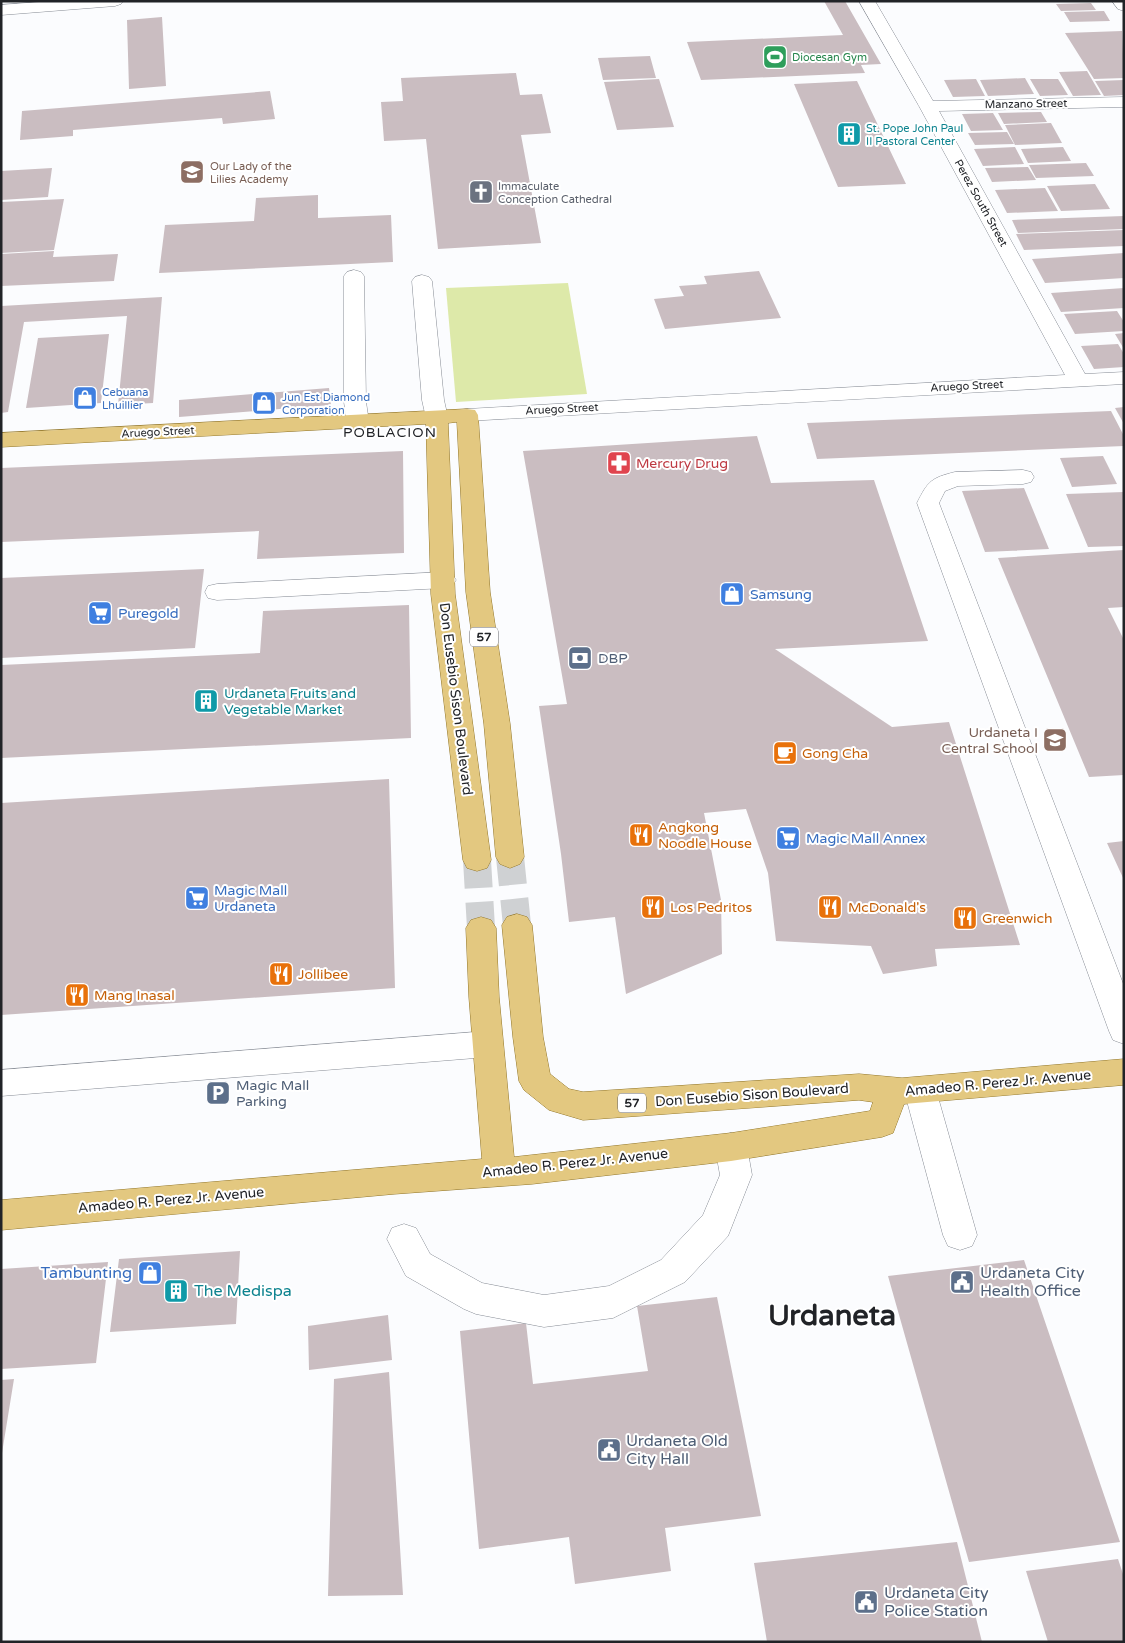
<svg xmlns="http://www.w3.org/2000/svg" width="1125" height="1643" font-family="'Varela Round',sans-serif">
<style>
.green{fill:#dde9a9}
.building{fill:#cabdc1}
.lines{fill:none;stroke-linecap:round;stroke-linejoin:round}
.major-tunnel{stroke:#cfd1d3;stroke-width:28;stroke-dasharray:28 14;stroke-linecap:butt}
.minor-casing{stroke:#878c95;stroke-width:1}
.major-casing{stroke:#93772a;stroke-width:1}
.minor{fill:#fff;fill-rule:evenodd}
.major{fill:#e3c880;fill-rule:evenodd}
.labels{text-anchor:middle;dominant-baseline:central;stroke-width:4;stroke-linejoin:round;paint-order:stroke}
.far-leisure-label{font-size:11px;fill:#27864d;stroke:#fff;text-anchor:start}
.far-street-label{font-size:11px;fill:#212327;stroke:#fff}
.far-culture-label{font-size:11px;fill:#0d838f;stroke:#fff;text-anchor:start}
.far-education-label{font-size:11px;fill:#785e54;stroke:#fff;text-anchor:start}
.far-worship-label{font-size:11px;fill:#5b616d;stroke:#fff;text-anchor:start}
.far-shop-label{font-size:11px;fill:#366cbe;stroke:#fff;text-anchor:start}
.shield{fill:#fff;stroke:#646568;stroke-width:1}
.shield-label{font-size:12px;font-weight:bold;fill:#212327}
.far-quarter-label{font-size:14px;letter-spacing:1px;fill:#212327;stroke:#fff}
.health-label{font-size:14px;fill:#be3a42;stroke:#fff;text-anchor:start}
.shop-label{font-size:14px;fill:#366cbe;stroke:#fff;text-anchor:start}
.service-label{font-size:14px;fill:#4e5e75;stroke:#fff;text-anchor:start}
.culture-label{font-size:14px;fill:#0d838f;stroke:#fff;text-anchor:start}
.street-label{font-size:14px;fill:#212327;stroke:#fff}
.education-label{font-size:14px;fill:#785e54;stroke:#fff;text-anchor:end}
.food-label{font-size:14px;fill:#c56008;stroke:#fff;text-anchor:start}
.near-shop-label{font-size:16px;fill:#366cbe;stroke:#fff;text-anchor:end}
.near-service-label{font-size:16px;fill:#4e5e75;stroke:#fff;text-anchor:start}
.near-culture-label{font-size:16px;fill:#0d838f;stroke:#fff;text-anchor:start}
.near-town-label{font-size:29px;font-weight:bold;fill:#212327;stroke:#fff}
</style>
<rect width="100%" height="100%" fill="#fbfcfe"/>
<path class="green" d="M568,283L587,394L456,402L446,288Z"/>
<path class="building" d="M824,1H845L881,64L861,65L865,73L701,80L687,42L843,35Z
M1091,3L1096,10L1061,11L1056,4Z
M1104,11L1110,21L1070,22L1064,12Z
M162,17L166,86L129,89L127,20Z
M1122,31L1124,78L1094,79L1065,33Z
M650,56L656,78L603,80L598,58Z
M1087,71L1101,95L1073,96L1059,72Z
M516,73L520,95L542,94L551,133L521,135L541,243L438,249L426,139L384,141L381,102L403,101L401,78Z
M1025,78L1034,94L988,96L980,80Z
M659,79L674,127L617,130L604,82Z
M976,79L985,96L953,97L944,80Z
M1030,79H1058L1068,95L1040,96Z
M1124,80V95L1104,96L1095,81Z
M857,81L906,184L838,187L794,84Z
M270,91L275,119L223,124L222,118L73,130V136L20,140L22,111Z
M1041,112L1047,122L1004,124L998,113Z
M993,113L1003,130L971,131L962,114Z
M1051,123L1062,143L1015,145L1005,125Z
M1007,132L1014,144L975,145L968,133Z
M1015,147L1024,164L983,166L974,149Z
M1063,147L1071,161L1028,163L1021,149Z
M1086,163L1094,176L1036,178L1029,165Z
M1028,167L1036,180L992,182L985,168Z
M52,168L48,197L1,200V171Z
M1095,184L1110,209L1061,211L1047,186Z
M1045,188L1058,211L1007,213L995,190Z
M318,195V218L391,215L393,262L159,273L165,225L254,221L256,198Z
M64,199L54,250L1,253V202Z
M1124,216V229L1018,233L1012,220Z
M1124,230V246L1024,250L1016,234Z
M54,251L53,257L118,254L114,281L1,286V254Z
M1124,253V278L1045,283L1032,259Z
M759,271L781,318L665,329L654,299L684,296L679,286L707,284L704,276Z
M1124,288V308L1061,312L1051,293Z
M162,297L153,403L118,405L127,316L24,322L8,412L1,413V306Z
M1117,311L1124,322V331L1075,334L1064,314Z
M1124,333V349L1115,334Z
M109,334L101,403L26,408L38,338Z
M1118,344L1124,354V367L1094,369L1081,346Z
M329,388L331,405L179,417V400Z
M1124,407V424L1115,408Z
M1111,411L1124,436V446L817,459L807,423Z
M757,436L771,483L874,480L928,641L775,649L892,727L949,722L1020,945L935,949L937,966L883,974L871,946L776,941L768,873L746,809L704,813L721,900L722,954L626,994L615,917L569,922L561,854L539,706L567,704L523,451Z
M403,451L404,553L257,559L259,531L1,542V468Z
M1103,456L1117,484L1072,487L1060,458Z
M1024,488L1049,549L985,552L962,491Z
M1124,492V546L1088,547L1066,494Z
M1124,550V607L1108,608L1124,640V775L1089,777L998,558Z
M204,569L195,648L1,658V578Z
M409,605L411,738L1,758V665L260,653L263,611Z
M389,779L395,988L1,1015V803Z
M1124,841V880L1107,843Z
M240,1251L236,1324L110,1332L119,1259Z
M1024,1260L1120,1542L969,1562L888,1276Z
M108,1262L96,1363L1,1369V1269Z
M717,1297L761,1516L665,1528L671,1571L575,1584L569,1537L479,1549L460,1331L526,1323L533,1384L648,1371L637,1306Z
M388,1315L392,1360L309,1370L308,1326Z
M389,1372L403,1595L328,1596L334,1379Z
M14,1379L2,1453H1V1380Z
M957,1542L982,1642H767L754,1563Z
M1118,1559L1124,1577V1642H1048L1026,1571Z"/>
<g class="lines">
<path class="major-tunnel" d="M510,857L517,925
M477,860L481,928"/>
<defs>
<path id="minor" d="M52,1H123L121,4L115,6L1,15V5Z
M859,1H875L933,101L1124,97V107L939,111L1085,374L1124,372V384L467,421L459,420L456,415L459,410L467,409L1065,375L919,106Z
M1112,1H1124V11L1118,9Z
M354,270L361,272L364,276L366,402L369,422L366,427L358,429L350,427L347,422L344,402V276L347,272Z
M422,275L429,277L432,281L444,400L448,418L445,423L437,424L429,423L426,418L422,400L412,281L415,277Z
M1023,470L1031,472L1034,477L1031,482L1023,484L958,486L945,491L939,503L1124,986V1044L1113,1040L1109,1031L917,503C928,481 931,478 955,472Z
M444,572L452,574L456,580L452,586L444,588L217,600L208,598L205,592L208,586L217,584Z
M488,1031L499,1035L503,1044L499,1053L488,1057L1,1096V1070Z
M920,1077L931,1081L936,1090L977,1235L972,1246L960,1250L948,1246L943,1235L904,1090L909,1081Z
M731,1133L742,1137L747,1147L752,1175L728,1236L685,1282L613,1318L544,1327L476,1314L464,1309L406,1276L387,1239L392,1228L404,1224L416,1228L430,1254L482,1283L544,1295L609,1286L661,1260L703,1215L720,1175L715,1147L720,1137Z"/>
<path id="major" d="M467,409L475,410L478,415L490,592L510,724L524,857L520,864L510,868L500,864L496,857L484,724L466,592L457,422L448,423L455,594L491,860L487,868L477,871L467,868L463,860L431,594L426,424L1,447V433Z
M517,914L527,917L532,925L543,1037L550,1074L569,1089L583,1092L859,1074L902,1078L1124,1059V1085L904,1104L893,1133L882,1137L731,1161L532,1184L394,1194L1,1230V1200L482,1159L469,997L466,928L471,920L481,917L491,920L496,928L499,997L514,1157L731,1133L870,1111L873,1102L859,1100L583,1120L549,1110L524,1090L519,1081L513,1037L502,925L507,917Z"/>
</defs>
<use href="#minor" class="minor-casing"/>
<use href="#major" class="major-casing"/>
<use href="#minor" class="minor"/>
<use href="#major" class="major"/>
</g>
<defs>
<symbol id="stadium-square" viewBox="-11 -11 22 22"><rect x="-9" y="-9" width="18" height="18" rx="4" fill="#2e9e5b" stroke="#fff"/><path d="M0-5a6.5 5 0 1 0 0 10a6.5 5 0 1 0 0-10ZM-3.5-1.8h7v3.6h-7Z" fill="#fff"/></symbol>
<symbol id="building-square" viewBox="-11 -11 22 22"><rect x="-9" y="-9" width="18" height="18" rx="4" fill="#0f9aa8" stroke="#fff"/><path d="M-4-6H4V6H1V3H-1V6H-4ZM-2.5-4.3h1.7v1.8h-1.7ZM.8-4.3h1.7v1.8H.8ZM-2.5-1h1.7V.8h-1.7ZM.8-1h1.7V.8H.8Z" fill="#fff"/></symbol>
<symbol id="school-square" viewBox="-11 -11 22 22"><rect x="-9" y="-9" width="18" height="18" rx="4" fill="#8d6e63" stroke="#fff"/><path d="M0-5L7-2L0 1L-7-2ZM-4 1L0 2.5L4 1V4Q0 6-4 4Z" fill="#fff"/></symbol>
<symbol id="church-square" viewBox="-11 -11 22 22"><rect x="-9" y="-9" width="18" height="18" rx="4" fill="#6b7280" stroke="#fff"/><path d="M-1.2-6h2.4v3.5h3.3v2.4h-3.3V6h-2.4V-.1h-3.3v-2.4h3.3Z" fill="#fff"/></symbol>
<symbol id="shop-square" viewBox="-11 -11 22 22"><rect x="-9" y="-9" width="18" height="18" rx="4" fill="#3f7fe0" stroke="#fff"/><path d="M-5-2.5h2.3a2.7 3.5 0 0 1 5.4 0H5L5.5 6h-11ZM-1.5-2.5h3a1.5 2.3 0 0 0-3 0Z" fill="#fff"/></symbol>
<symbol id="pharmacy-square" viewBox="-11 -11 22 22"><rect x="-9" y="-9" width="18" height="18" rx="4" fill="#e0444e" stroke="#fff"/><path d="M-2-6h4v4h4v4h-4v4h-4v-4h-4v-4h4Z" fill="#fff"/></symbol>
<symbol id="supermarket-square" viewBox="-11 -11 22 22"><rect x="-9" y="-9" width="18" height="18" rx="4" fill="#3f7fe0" stroke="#fff"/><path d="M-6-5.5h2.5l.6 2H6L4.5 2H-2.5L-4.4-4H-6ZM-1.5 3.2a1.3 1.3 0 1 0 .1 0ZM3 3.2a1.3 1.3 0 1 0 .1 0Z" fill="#fff"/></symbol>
<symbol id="bank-square" viewBox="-11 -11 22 22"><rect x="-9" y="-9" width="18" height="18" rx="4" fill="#5c6f8a" stroke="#fff"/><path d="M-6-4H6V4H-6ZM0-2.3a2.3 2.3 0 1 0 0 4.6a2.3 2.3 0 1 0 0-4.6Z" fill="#fff"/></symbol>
<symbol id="cafe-square" viewBox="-11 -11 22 22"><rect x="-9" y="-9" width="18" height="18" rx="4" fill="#e8710a" stroke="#fff"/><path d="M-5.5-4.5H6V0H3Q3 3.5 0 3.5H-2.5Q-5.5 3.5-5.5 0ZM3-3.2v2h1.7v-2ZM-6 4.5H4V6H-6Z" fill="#fff"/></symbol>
<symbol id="restaurant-square" viewBox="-11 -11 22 22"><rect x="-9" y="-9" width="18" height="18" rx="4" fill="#e8710a" stroke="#fff"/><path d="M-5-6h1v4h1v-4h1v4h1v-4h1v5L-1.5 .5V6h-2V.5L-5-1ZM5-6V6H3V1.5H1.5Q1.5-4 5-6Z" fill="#fff"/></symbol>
<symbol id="parking-square" viewBox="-11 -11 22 22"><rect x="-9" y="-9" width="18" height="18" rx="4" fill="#5c6f8a" stroke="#fff"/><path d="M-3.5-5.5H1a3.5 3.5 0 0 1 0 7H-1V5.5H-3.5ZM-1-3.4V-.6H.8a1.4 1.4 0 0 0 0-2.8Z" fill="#fff"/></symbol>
<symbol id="civic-square" viewBox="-11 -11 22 22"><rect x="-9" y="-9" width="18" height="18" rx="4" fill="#5c6f8a" stroke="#fff"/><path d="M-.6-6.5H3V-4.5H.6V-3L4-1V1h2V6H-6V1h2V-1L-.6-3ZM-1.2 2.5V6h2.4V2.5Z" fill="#fff"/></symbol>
</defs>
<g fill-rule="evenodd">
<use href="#stadium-square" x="761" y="43" width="28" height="28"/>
<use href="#building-square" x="835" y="120" width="28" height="28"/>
<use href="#school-square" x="178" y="158" width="28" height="28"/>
<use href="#church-square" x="467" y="178" width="28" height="28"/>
<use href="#shop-square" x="71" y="384" width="28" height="28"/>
<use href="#shop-square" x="250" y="389" width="28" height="28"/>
<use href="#pharmacy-square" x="605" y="449" width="28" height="28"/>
<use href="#shop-square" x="718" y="580" width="28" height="28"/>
<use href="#supermarket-square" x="86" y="599" width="28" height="28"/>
<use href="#bank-square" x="566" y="644" width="28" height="28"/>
<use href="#building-square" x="192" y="687" width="28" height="28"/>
<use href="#school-square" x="1041" y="726" width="28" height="28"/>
<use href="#cafe-square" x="771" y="739" width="28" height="28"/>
<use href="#restaurant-square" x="627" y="821" width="28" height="28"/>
<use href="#supermarket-square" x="774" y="824" width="28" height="28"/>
<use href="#supermarket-square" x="183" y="884" width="28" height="28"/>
<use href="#restaurant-square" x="639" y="893" width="28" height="28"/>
<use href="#restaurant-square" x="816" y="893" width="28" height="28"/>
<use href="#restaurant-square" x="951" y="904" width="28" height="28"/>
<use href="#restaurant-square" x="267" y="960" width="28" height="28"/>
<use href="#restaurant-square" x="63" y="981" width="28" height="28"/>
<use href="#parking-square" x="204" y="1079" width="28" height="28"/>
<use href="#shop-square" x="136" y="1259" width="28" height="28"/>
<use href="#civic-square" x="948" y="1268" width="28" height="28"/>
<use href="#building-square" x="162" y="1277" width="28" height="28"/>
<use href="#civic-square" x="595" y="1436" width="28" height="28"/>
<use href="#civic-square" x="852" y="1588" width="28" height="28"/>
</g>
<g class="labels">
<g class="far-leisure-label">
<text x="792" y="57">Diocesan Gym</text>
</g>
<g class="far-street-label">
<text transform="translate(1026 104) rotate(-1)">Manzano Street</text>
<text transform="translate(981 203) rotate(61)">Perez South Street</text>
<text transform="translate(967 386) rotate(-3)">Aruego Street</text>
<text transform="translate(562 409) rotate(-3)">Aruego Street</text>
<text transform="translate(158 432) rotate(-3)">Aruego Street</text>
</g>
<g class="far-culture-label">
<text x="866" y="128">St. Pope John Paul<tspan x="866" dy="13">II Pastoral Center</tspan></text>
</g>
<g class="far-education-label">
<text x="210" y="166">Our Lady of the<tspan x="210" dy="13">Lilies Academy</tspan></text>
</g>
<g class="far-worship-label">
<text x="498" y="186">Immaculate<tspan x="498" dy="13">Conception Cathedral</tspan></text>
</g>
<g class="far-shop-label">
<text x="102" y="392">Cebuana<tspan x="102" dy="13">Lhuillier</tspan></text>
<text x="282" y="397">Jun Est Diamond<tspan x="282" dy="13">Corporation</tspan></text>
</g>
<g class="shield">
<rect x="470" y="627.5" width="28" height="19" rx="4"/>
<rect x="618" y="1093.5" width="28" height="19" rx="4"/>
</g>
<g class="shield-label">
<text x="484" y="637">57</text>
<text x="632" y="1103">57</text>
</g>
<g class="far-quarter-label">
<text x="390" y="432">POBLACION</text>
</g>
<g class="health-label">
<text x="636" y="463">Mercury Drug</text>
</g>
<g class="shop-label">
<text x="750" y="594">Samsung</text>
<text x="118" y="613">Puregold</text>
<text x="806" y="838">Magic Mall Annex</text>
<text x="214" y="890">Magic Mall<tspan x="214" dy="16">Urdaneta</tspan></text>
</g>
<g class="service-label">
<text x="598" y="658">DBP</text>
<text x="236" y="1085">Magic Mall<tspan x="236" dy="16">Parking</tspan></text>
</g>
<g class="culture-label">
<text x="224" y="693">Urdaneta Fruits and<tspan x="224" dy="16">Vegetable Market</tspan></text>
</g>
<g class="street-label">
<text transform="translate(456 699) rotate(83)">Don Eusebio Sison Boulevard</text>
<text transform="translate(998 1083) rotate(-5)">Amadeo R. Perez Jr. Avenue</text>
<text transform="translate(752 1095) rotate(-4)">Don Eusebio Sison Boulevard</text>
<text transform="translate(575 1163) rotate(-6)">Amadeo R. Perez Jr. Avenue</text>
<text transform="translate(171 1200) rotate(-5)">Amadeo R. Perez Jr. Avenue</text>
</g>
<g class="education-label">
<text x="1038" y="732">Urdaneta I<tspan x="1038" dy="16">Central School</tspan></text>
</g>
<g class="food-label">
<text x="802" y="753">Gong Cha</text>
<text x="658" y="827">Angkong<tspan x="658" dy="16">Noodle House</tspan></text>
<text x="670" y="907">Los Pedritos</text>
<text x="848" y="907">McDonald's</text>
<text x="982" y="918">Greenwich</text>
<text x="298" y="974">Jollibee</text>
<text x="94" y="995">Mang Inasal</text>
</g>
<g class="near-shop-label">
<text x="132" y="1273">Tambunting</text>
</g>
<g class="near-service-label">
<text x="980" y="1273">Urdaneta City<tspan x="980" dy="18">Health Office</tspan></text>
<text x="626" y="1441">Urdaneta Old<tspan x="626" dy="18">City Hall</tspan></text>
<text x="884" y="1593">Urdaneta City<tspan x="884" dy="18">Police Station</tspan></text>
</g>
<g class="near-culture-label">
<text x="194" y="1291">The Medispa</text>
</g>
<g class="near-town-label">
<text x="832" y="1315">Urdaneta</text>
</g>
</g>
<rect width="1125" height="1643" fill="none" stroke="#212327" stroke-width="5"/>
</svg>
